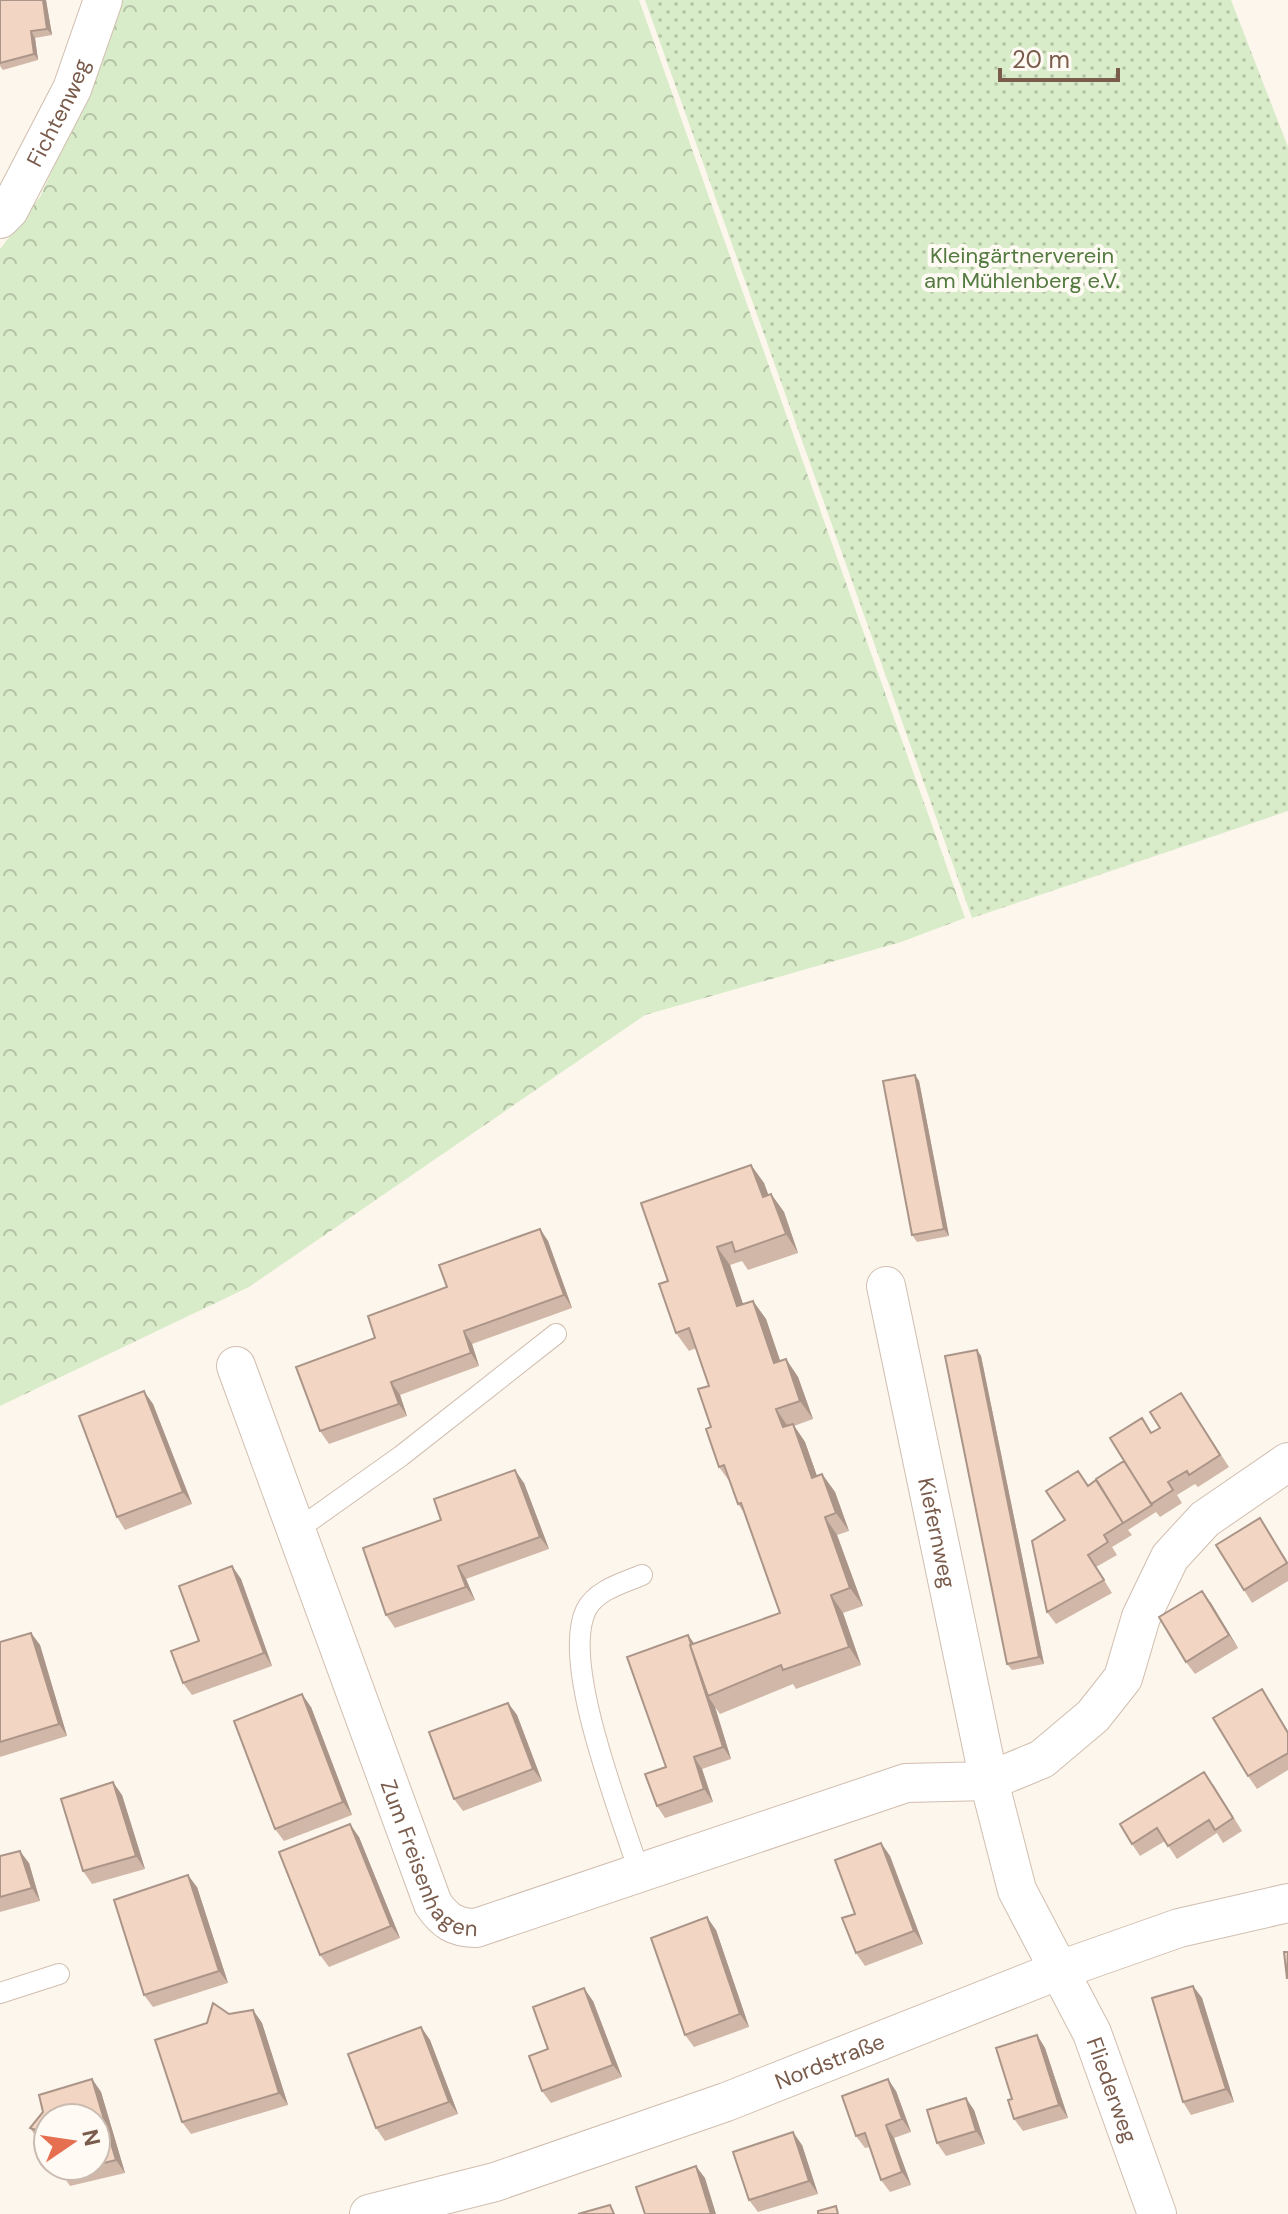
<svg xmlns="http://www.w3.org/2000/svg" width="1288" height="2214" font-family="'DM Sans',sans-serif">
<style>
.forest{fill:url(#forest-crowns)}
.garden{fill:url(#garden-dots)}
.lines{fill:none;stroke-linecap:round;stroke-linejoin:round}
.lane-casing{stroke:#d1beb0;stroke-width:22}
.street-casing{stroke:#d1beb0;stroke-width:40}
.lane{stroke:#fff;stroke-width:20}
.street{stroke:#fff;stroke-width:38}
.wall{fill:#d1b7a8}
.shaded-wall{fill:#aa9588}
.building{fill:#f3d5c3;stroke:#aa9588;stroke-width:2}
.labels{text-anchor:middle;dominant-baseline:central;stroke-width:8;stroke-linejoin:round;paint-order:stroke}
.street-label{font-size:22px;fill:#7a5c4d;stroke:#fffaf3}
.park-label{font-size:22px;fill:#537a41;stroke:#fffaf3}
</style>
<defs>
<pattern id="forest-crowns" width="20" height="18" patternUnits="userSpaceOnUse" patternTransform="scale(2)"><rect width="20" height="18" fill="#d8ecc9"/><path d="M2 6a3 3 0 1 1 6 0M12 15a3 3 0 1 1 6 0" fill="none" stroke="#b4c2a5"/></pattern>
<pattern id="garden-dots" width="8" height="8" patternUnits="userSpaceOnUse" patternTransform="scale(2)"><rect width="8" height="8" fill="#d8ecc9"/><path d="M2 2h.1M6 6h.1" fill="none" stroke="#b4c2a5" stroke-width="1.8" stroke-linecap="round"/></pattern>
</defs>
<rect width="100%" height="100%" fill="#fdf6ec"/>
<path class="forest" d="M117,0H639L965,918L901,942L645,1015L249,1287L0,1406V249L40,197L88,92Z"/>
<path class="garden" d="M645,0H1231L1288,147V811L972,918Z"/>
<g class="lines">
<defs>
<path id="lane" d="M297,1530L401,1456L556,1334
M640,1875C622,1816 560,1664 586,1610C596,1590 623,1583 642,1575
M0,1993L59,1974"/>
<g id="street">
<path id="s1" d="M0,219L9,210L72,89L103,0"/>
<path id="s2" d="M886,1286L989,1781L1017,1890L1092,2033L1157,2214"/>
<path id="s3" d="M236,1366L433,1904C445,1921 455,1928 476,1928L906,1783L989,1781L1042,1759L1093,1716L1123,1678L1141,1617L1170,1557L1205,1519L1288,1462"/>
<path id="s4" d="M369,2214L495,2182L726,2102L1057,1971L1179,1928L1288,1903"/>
</g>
</defs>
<use href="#lane" class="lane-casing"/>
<use href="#street" class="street-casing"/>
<use href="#lane" class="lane"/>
<use href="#street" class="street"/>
</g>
<path class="wall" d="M0,0H46L52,35L35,38L38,60L3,70L0,66Z
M915,1075L919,1081L949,1236L917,1242L912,1235Z
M751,1165L764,1183L768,1195L771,1194L784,1212L798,1253L748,1270L742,1261L730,1265L743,1304L753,1301L766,1319L780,1361L786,1359L798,1377L813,1419L794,1426L805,1442L817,1476L822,1474L835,1492L849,1531L837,1535L863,1606L843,1613L861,1665L796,1689L793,1684L720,1714L715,1707L731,1759L702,1769L713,1802L665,1818L657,1806L666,1767L688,1635L694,1643L780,1613L745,1514L738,1504L732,1485L719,1467L711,1427L709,1386L696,1348L689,1351L676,1333L668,1281Z
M540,1229L548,1241L572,1308L472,1344L479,1366L400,1395L407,1416L329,1444L320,1431L375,1338L447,1287Z
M977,1350L981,1356L1044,1664L1012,1670L1007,1664Z
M1181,1393L1229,1467L1198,1487L1195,1484L1177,1495L1182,1503L1160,1517L1156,1512L1128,1530L1132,1535L1112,1547L1117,1555L1096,1567L1112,1593L1056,1624L1047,1612L1065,1520L1088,1485L1124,1461L1152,1433L1160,1428Z
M153,1404L192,1504L125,1530L117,1517Z
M524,1483L549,1549L466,1579L475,1600L395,1628L386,1615L441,1520Z
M1268,1530L1288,1562V1581L1252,1603L1244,1590Z
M232,1566L241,1579L272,1666L192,1695L183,1683L199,1641Z
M1211,1603L1238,1648L1195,1674L1186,1662Z
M31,1633L40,1645L67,1736L0,1757V1642Z
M1270,1702L1288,1731V1770L1257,1789L1248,1776Z
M508,1703L517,1715L542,1781L463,1811L454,1799Z
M311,1707L352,1815L284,1841L275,1829Z
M1213,1784L1242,1831L1223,1843L1217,1833L1177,1859L1165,1841L1140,1856L1132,1844Z
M122,1795L145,1869L92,1884L83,1871Z
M359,1837L400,1938L329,1967L320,1955Z
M881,1843L890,1856L923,1944L865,1966L856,1953L855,1914Z
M0,1856L29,1863L40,1901L0,1912Z
M197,1887L228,1983L153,2007L144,1995Z
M716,1930L749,2027L694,2047L685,2035Z
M1193,1986L1202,1998L1234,2102L1191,2115L1183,2102Z
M593,2001L622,2077L551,2103L542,2091L548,2049Z
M253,2010L262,2023L288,2105L191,2134L182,2122L207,2023L229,2014Z
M421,2027L430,2040L458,2114L385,2141L376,2128Z
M1037,2035L1045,2048L1068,2118L1023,2131L1014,2119Z
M92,2079L101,2092L125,2173L70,2186L62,2174L60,2166H96V2118H48V2144L39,2141L30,2128Z
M896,2091L911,2132L894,2138L911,2185L890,2192L881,2180L870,2147L865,2148L856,2136Z
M974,2110L985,2144L946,2156L937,2143Z
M802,2145L818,2194L758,2212L749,2200Z"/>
<path class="shaded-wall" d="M43,0H46L52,35L47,29Z
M31,31L35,38L38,60L34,54Z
M915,1075L919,1081L949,1236L944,1229Z
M751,1165L764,1183L776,1215L763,1197Z
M771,1194L784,1212L798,1253L786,1234Z
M540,1229L548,1241L572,1308L564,1295Z
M717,1247L730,1265L750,1325L737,1306Z
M753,1301L766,1319L787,1381L774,1363Z
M464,1331L472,1344L479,1366L471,1353Z
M977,1350L981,1356L1044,1664L1039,1657Z
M786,1359L798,1377L813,1419L800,1401Z
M391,1382L400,1395L407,1416L399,1404Z
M144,1391L153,1404L192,1504L183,1492Z
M776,1409L789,1428L783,1427Z
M793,1424L805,1442L824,1496L812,1478Z
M515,1470L524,1483L549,1549L540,1537Z
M822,1474L835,1492L849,1531L836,1513Z
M825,1517L837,1535L863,1606L850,1588Z
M232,1566L241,1579L272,1666L264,1653Z
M458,1566L466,1579L475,1600L466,1587Z
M1202,1591L1211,1603L1238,1648L1229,1635Z
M831,1595L843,1613L861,1665L849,1647Z
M31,1633L40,1645L67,1736L59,1724Z
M688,1635L697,1648L708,1696L715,1707L731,1759L723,1747Z
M302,1694L311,1707L352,1815L343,1802Z
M508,1703L517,1715L542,1781L533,1769Z
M694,1757L702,1769L713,1802L704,1789Z
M113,1782L122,1795L145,1869L136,1856Z
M350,1824L359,1837L400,1938L391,1926Z
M881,1843L890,1856L923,1944L914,1931Z
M20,1851L29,1863L40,1901L32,1888Z
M188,1875L197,1887L228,1983L219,1971Z
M707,1917L716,1930L749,2027L740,2014Z
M1193,1986L1202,1998L1234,2102L1226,2089Z
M584,1988L593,2001L622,2077L613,2065Z
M253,2010L262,2023L288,2105L279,2093Z
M421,2027L430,2040L458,2114L449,2102Z
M1037,2035L1045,2048L1068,2118L1059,2105Z
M92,2079L101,2092L125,2173L116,2160Z
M888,2079L896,2091L911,2132L902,2119Z
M966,2098L974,2110L985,2144L976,2131Z
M886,2125L894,2138L911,2185L902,2172Z
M793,2132L802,2145L818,2194L809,2181Z
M696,2166L705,2178L716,2214H711Z"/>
<path class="building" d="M0,0H43L47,29L31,31L34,54L0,63Z
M915,1075L944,1229L912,1235L883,1081Z
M751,1165L763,1197L771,1194L786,1234L735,1252L732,1242L717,1247L737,1306L753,1301L774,1363L786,1359L800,1401L776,1409L783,1427L793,1424L812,1478L822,1474L836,1513L825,1517L850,1588L831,1595L849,1647L783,1670L781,1665L708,1696L690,1645L780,1613L741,1503L738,1504L724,1465L719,1467L706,1429L711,1427L698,1389L709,1386L689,1328L676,1333L659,1284L668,1281L641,1203Z
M540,1229L564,1295L464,1331L471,1353L391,1382L399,1404L320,1431L296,1367L375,1338L368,1316L447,1287L439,1265Z
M977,1350L1039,1657L1007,1664L945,1356Z
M144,1391L183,1492L117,1517L79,1416Z
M1181,1393L1220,1455L1189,1475L1187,1471L1168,1482L1173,1490L1151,1504L1110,1438L1142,1418L1151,1433L1160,1428L1150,1412Z
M1124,1461L1152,1505L1123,1523L1096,1479Z
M515,1470L540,1537L458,1566L466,1587L386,1615L363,1548L441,1520L434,1499Z
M1078,1471L1088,1486L1096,1480L1123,1523L1104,1535L1108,1542L1088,1555L1104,1580L1047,1612L1032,1541L1065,1520L1046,1491Z
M1260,1518L1287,1563L1244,1590L1216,1545Z
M232,1566L264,1653L183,1683L171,1651L199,1641L179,1586Z
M1202,1591L1229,1635L1186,1662L1159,1617Z
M31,1633L59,1724L0,1742V1642Z
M688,1635L691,1644L690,1645L723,1747L694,1757L704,1789L657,1806L645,1774L666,1767L627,1657Z
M1262,1689L1288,1733V1753L1248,1776L1213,1718Z
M302,1694L343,1802L275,1829L234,1721Z
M508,1703L533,1769L454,1799L429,1732Z
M1204,1772L1233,1818L1215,1830L1209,1820L1168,1846L1157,1828L1132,1844L1120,1824Z
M113,1782L136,1856L83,1871L61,1799Z
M350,1824L391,1926L320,1955L279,1852Z
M881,1843L914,1931L856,1953L842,1918L855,1914L835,1860Z
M20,1851L32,1888L0,1897V1856Z
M188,1875L219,1971L144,1995L114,1900Z
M707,1917L740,2014L685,2035L651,1938Z
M1284,1952H1288L1287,1979Z
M1193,1986L1226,2089L1183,2102L1152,1998Z
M584,1988L613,2065L542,2091L529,2056L548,2049L533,2007Z
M213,2003L229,2014L253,2010L279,2093L182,2122L155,2040L207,2023Z
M421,2027L449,2102L376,2128L348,2054Z
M1037,2035L1059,2105L1014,2119L1008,2100L1012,2099L996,2048Z
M92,2079L116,2160L96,2165V2118H48V2134L30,2128L43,2112L39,2095Z
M888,2079L902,2119L886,2125L902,2172L881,2180L865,2133L856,2136L842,2096Z
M966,2098L976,2131L937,2143L927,2110Z
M793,2132L809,2181L749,2200L733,2152Z
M60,2166H92L62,2174Z
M696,2166L711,2214H645L636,2187Z
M610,2205L614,2214H578Z
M836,2206L838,2214H818V2211Z"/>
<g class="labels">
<g class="street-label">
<text stroke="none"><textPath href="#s1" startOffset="122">Fichtenweg</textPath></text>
<text stroke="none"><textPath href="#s2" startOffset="252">Kiefernweg</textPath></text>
<text stroke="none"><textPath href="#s3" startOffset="534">Zum Freisenhagen</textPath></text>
<text stroke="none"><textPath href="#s4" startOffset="486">Nordstraße</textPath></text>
<text stroke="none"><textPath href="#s2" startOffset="840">Fliederweg</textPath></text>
</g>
<g class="park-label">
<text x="1022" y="255">Kleingärtnerverein<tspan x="1022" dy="25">am Mühlenberg e.V.</tspan></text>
</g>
</g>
<g transform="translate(72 2142) rotate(77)"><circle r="38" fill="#fffaf3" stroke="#cabbb1" stroke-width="2"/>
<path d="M0-6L14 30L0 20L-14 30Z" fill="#e76f51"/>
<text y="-12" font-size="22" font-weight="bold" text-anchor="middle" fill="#7a5c4d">N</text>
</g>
<path d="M1000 68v12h118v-12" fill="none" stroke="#7a5c4d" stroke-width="4"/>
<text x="1012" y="68" font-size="24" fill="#7a5c4d" stroke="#fffaf3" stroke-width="6" paint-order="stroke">20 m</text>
</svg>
